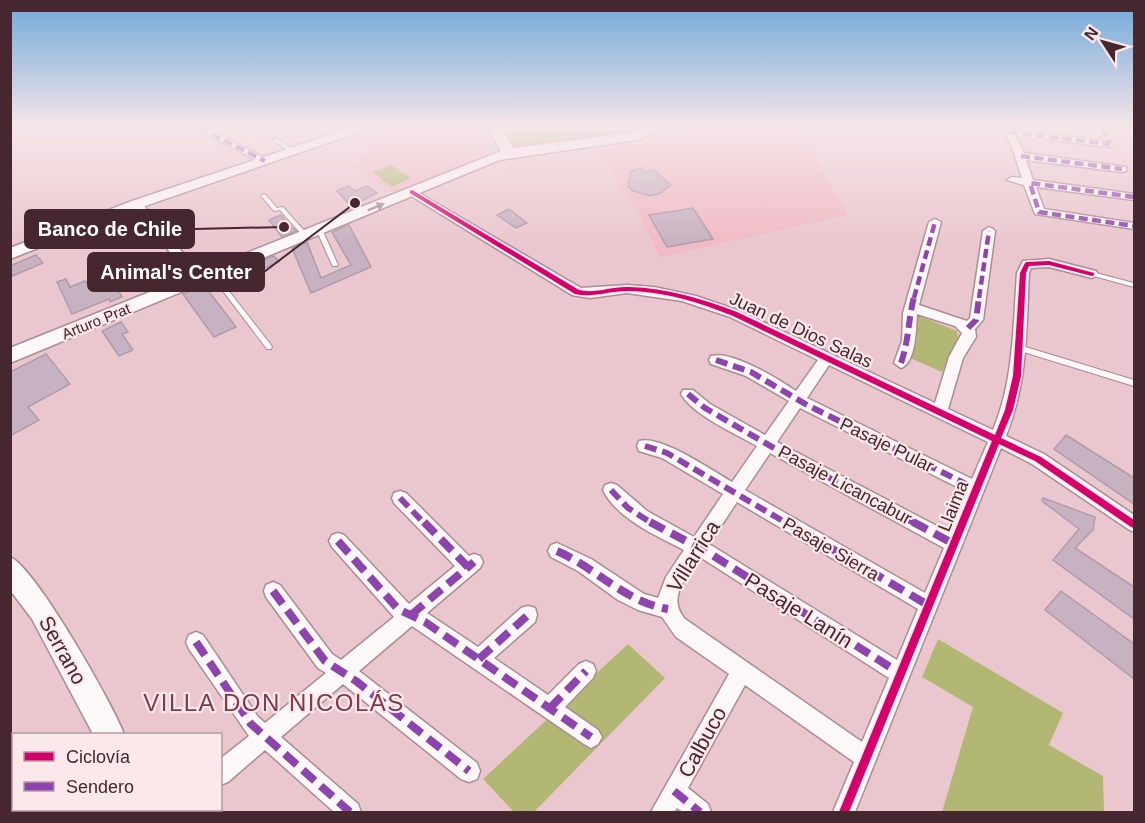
<svg xmlns="http://www.w3.org/2000/svg" width="1145" height="823" font-family="Helvetica,sans-serif">
<style>
.built{fill:#f1bac5}
.green{fill:#b2b774}
.building{fill:#c7b2c1;stroke:#b09baa;stroke-width:1.5}
.lines{fill:none;stroke-linecap:round;stroke-linejoin:round}
.lane-casing{stroke:#aa8d93;stroke-width:2}
.street-casing{stroke:#aa8d93;stroke-width:3}
.secondary-casing{stroke:#aa8d93;stroke-width:3}
.lane{fill:#fcf7f8;fill-rule:evenodd}
.street{fill:#fcf7f8;fill-rule:evenodd}
.secondary{fill:#fcf7f8;fill-rule:evenodd}
.quiet-far2{stroke:#8e44ad;stroke-width:4.5;stroke-dasharray:9 4.5;stroke-linecap:butt}
.quiet-far1{stroke:#8e44ad;stroke-width:6;stroke-dasharray:12 6;stroke-linecap:butt}
.quiet{stroke:#8e44ad;stroke-width:8;stroke-dasharray:16 8;stroke-linecap:butt}
.cycleway-casing{stroke:#fae8eb;stroke-width:3}
.cycleway{fill:#d6006c;fill-rule:evenodd}
.oneway{fill:#a28f94}
.labels{text-anchor:middle;dominant-baseline:central;stroke-width:4.5;stroke-linejoin:round;paint-order:stroke}
.far-street-label{font-size:15px;fill:#47272f;stroke:#fae8eb}
.street-label{font-size:18px;fill:#47272f;stroke:#fae8eb}
.near-street-label{font-size:21px;fill:#47272f;stroke:#fae8eb}
.near-neighbourhood-label{font-size:24px;letter-spacing:1.5px;fill:#7f3a4c;stroke:#fae8eb}
.leader{fill:none;stroke:#47272f;stroke-width:2}
.callout-dot{fill:#47272f;stroke:#fae8eb;stroke-width:2}
.callout{fill:#47272f;stroke:#47272f;stroke-width:2}
.callout-label{font-size:20px;text-anchor:middle;font-weight:bold;fill:#fff}
</style>
<rect width="100%" height="100%" fill="#eac7ce"/>
<path class="built" d="M378,128H479L490,149L488,154L396,194L353,166L383,137Z
M723,128H799L848,215L660,257L639,215L597,149L665,140L661,135L666,132Z"/>
<path class="green" d="M501,128H643L638,133L518,148L511,146Z
M391,165L411,178L392,187L373,172Z
M917,315L957,331L958,338L942,372L910,358L917,336L915,324Z
M938,639L1063,713L1049,745L1103,776L1104,812H942L973,707L922,677Z
M628,644L665,678L534,812H514L483,779Z"/>
<path class="building" d="M251,128H295L272,138Z
M641,168L647,172L653,170L671,185L661,193L650,196L633,191L628,186L631,171Z
M348,186L355,191L367,186L377,193L351,206L337,191Z
M693,208L713,239L667,247L649,215Z
M509,209L527,223L516,228L497,215Z
M281,215L287,223L296,231L282,237L269,220Z
M349,225L371,267L311,293L292,248L307,242L321,278L351,265L332,232Z
M36,255L43,263L10,277V266Z
M274,256L279,262L229,283L224,276Z
M110,277L122,297L110,302L109,299L72,314L57,282L66,279L70,287L85,281L88,285Z
M204,285L236,327L214,337L183,294Z
M121,322L128,332L122,334L133,350L119,356L102,331Z
M46,354L70,384L28,407L39,420L10,436V372Z
M1066,435L1134,478V504L1054,449Z
M1043,498L1095,517L1093,530L1075,548L1134,587V619L1053,560L1079,529L1042,501Z
M1061,591L1134,644V679L1045,610Z"/>
<g class="lines">
<defs>
<path id="lane" d="M1127,128H1132L1134,134V139H1132Z
M274,139H278L296,152L291,153L274,141Z
M264,194L266,195L277,208L283,207L307,234V236H303L280,210L274,211L261,196Z
M319,227L322,229L338,265L337,266H333L332,265L316,229Z
M212,271L214,272L271,345L272,347L271,349H267L210,274L209,273Z
M1092,272L1134,283V287L1090,275V273Z
M1019,345L1134,380V386L1017,350L1016,348Z"/>
<path id="street" d="M195,128H208L270,161L261,163Z
M1002,128L1114,142L1115,144L1110,147L1016,136L1024,153L1126,167V171L1122,172L1026,160L1033,180L1134,194V200L1036,187L1044,209L1134,223V229L1035,214L1024,185L1007,180L1012,177L1022,178L1012,147Z
M412,189L581,288L627,285L654,287L696,296L740,311L935,403L949,357L962,333L955,326L917,314C916,328 916,363 901,368L894,363L902,341L903,313L929,222L935,219L941,222L919,305L967,321L970,318L983,231L989,227L993,229L995,231L983,320L975,329L976,337L963,358L948,409L993,430C1014,380 1013,327 1017,273L1023,261L1049,259L1096,271L1098,274L1092,278L1049,267L1031,268L1029,273C1026,332 1028,381 1006,436L1044,454L1134,515V532L1128,529L1032,464L1001,448L855,812H833L854,762L745,685L688,788L708,804L711,812H683L677,808L674,812H651L729,674L676,637L662,617L638,610L618,600L578,571L551,557L548,551L551,545L557,543L591,559L644,594L658,598L666,577L684,550C657,536 617,519 603,490L605,485L611,483L617,485L647,511L694,537L723,494L662,458L639,451L637,446L639,441C660,434 713,471 732,482L757,446C736,434 693,415 681,394L683,390H693L710,404L765,435L789,401L746,376L711,364L709,360L711,356C732,350 778,379 796,391L818,360L730,317L682,301L627,293L590,298L572,295L408,194V190ZM829,365L988,442L972,479L807,398ZM800,408L967,492L950,533L777,442ZM770,453L944,548L925,593L745,490ZM737,502L918,609L897,660L709,544ZM700,557L889,678L862,742L685,619C666,597 687,577 700,557Z
M137,201L141,202L202,276V282H194L131,204Z
M400,491L406,493L469,556L474,554L480,556L483,562L480,568L427,613L478,647L521,608L528,606L535,608L537,615L535,622L494,658L548,695L579,664L586,661L593,664L596,671L593,678L565,707L598,730L602,737L598,744L591,748L584,744L412,626L359,671L477,763L480,771L477,779L469,782L461,779L343,684L281,737L358,804L361,812H334L265,750L228,782L220,785V759L249,736L189,649L186,642L189,635L196,632L203,635L258,717L265,723L326,673L318,668L266,597L264,591L266,585L273,582L280,585L332,654L341,660L394,617L332,547L329,541L332,535L338,533L344,535L409,604L455,566L394,503L392,498L394,493Z
M126,810H150L149,812H125Z"/>
<path id="secondary" d="M350,128H371L142,207L10,259V248L132,201Z
M488,128H502L513,148L634,132L643,128H661L637,140L499,160L10,363V348L501,151Z
M10,557C35,567 114,706 124,734H93L32,619L10,590Z
M148,810H182L183,812H149Z"/>
</defs>
<use href="#lane" class="lane-casing"/>
<use href="#street" class="street-casing"/>
<use href="#secondary" class="secondary-casing"/>
<use href="#lane" class="lane"/>
<use href="#street" class="street"/>
<use href="#secondary" class="secondary"/>
<path class="quiet-far2" d="M200,128L265,161
M1102,128L1110,144
M1009,132L1110,144
M1021,156L1122,169
M1134,197L1030,183L1039,212L1134,226
M914,298L935,222
M979,298L989,231"/>
<path class="quiet-far1" d="M968,328L976,320L979,297
M716,360L751,372L807,405L976,489
M901,363C909,340 908,320 914,297
M688,394L705,408L779,451L916,524
M645,446L667,453L788,524
M611,490L628,508L653,524
M400,498L425,524"/>
<path class="quiet" d="M424,522L468,567
M650,522L709,553L901,674
M786,522L928,605
M913,522L954,544
M338,541L398,609L425,622L591,737
M557,551C596,568 625,602 668,609
M273,591L325,661L356,681L469,771
M411,615L474,562
M196,642L251,724L350,812
M479,659L528,615
M550,708L586,671
M674,791L700,812"/>
<defs>
<path id="cycleway" d="M412,190L579,290C596,294 612,286 629,287C667,288 703,299 737,312L995,435L1005,410L1013,376L1020,273L1025,263L1027,262L1049,261L1094,273V275L1092,276L1049,265L1029,266L1026,273L1021,376L1013,410L1001,438L1041,457L1134,520V528L1131,527L1035,461L999,444L849,812H839L992,441L733,316C699,302 663,291 627,291C609,291 593,298 575,294L410,193V191Z"/>
</defs>
<use href="#cycleway" class="cycleway-casing"/>
<use href="#cycleway" class="cycleway"/>
</g>
<defs><path id="oneway-solid" d="M-6-.8H1V-3.2L6.5 0L1 3.2V.8H-6Z" transform="scale(1.5)"/></defs>
<use class="oneway" href="#oneway-solid" transform="translate(376 207) rotate(-22)"/>
<linearGradient id="sky" x2="0" y2="1"><stop stop-color="#70a7d9"/><stop offset="0.52" stop-color="#f6e6e9"/><stop offset="1" stop-color="#f6e6e9" stop-opacity="0"/></linearGradient>
<rect width="1145" height="244" fill="url(#sky)"/>
<g class="labels">
<g class="far-street-label">
<text transform="translate(96 321) rotate(-22)">Arturo Prat</text>
</g>
<g class="street-label">
<text transform="translate(801 330) rotate(25)">Juan de Dios Salas</text>
<text transform="translate(887 445) rotate(26)">Pasaje Pular</text>
<text transform="translate(845 485) rotate(28)">Pasaje Licancabur</text>
<text transform="translate(953 506) rotate(-68)">Llaima</text>
<text transform="translate(831 549) rotate(30)">Pasaje Sierra</text>
</g>
<g class="near-street-label">
<text transform="translate(693 556) rotate(-58)">Villarrica</text>
<text transform="translate(799 610) rotate(32)">Pasaje Lanín</text>
<text transform="translate(63 650) rotate(61)">Serrano</text>
<text transform="translate(702 742) rotate(-61)">Calbuco</text>
</g>
<g class="near-neighbourhood-label">
<text x="274" y="702">VILLA DON NICOLÁS</text>
</g>
</g>
<path class="leader" d="M284 227L194 229M355 203L264 272"/>
<g class="callout-dot">
<circle cx="284" cy="227" r="6"/>
<circle cx="355" cy="203" r="6"/>
</g>
<g class="callout">
<rect x="25" y="210" width="169" height="38" rx="6"/>
<rect x="88" y="253" width="176" height="38" rx="6"/>
</g>
<g class="callout-label">
<text x="110" y="236">Banco de Chile</text>
<text x="176" y="279">Animal's Center</text>
</g>
<rect width="1145" height="823" fill="none" stroke="#47272f" stroke-width="24"/>
<rect x="12" y="733" width="210" height="78" fill="#fae8eb" stroke="#b29ba0" stroke-width="1.5"/>
<rect x="24" y="752" width="30" height="9" fill="#d6006c" stroke="#b29ba0" stroke-width="1.5"/>
<text x="66" y="763" font-size="18" fill="#47272f">Ciclovía</text>
<rect x="24" y="782" width="30" height="9" fill="#8e44ad" stroke="#b29ba0" stroke-width="1.5"/>
<text x="66" y="793" font-size="18" fill="#47272f">Sendero</text>
<g transform="translate(1103 42) rotate(306)" stroke="#fae8eb" stroke-width="4.5" paint-order="stroke">
<path d="M0-4.5L10 22L0 15L-10 22Z" fill="#47272f"/>
<text y="-9" font-size="16" font-weight="bold" text-anchor="middle" fill="#47272f">N</text>
</g>
</svg>
